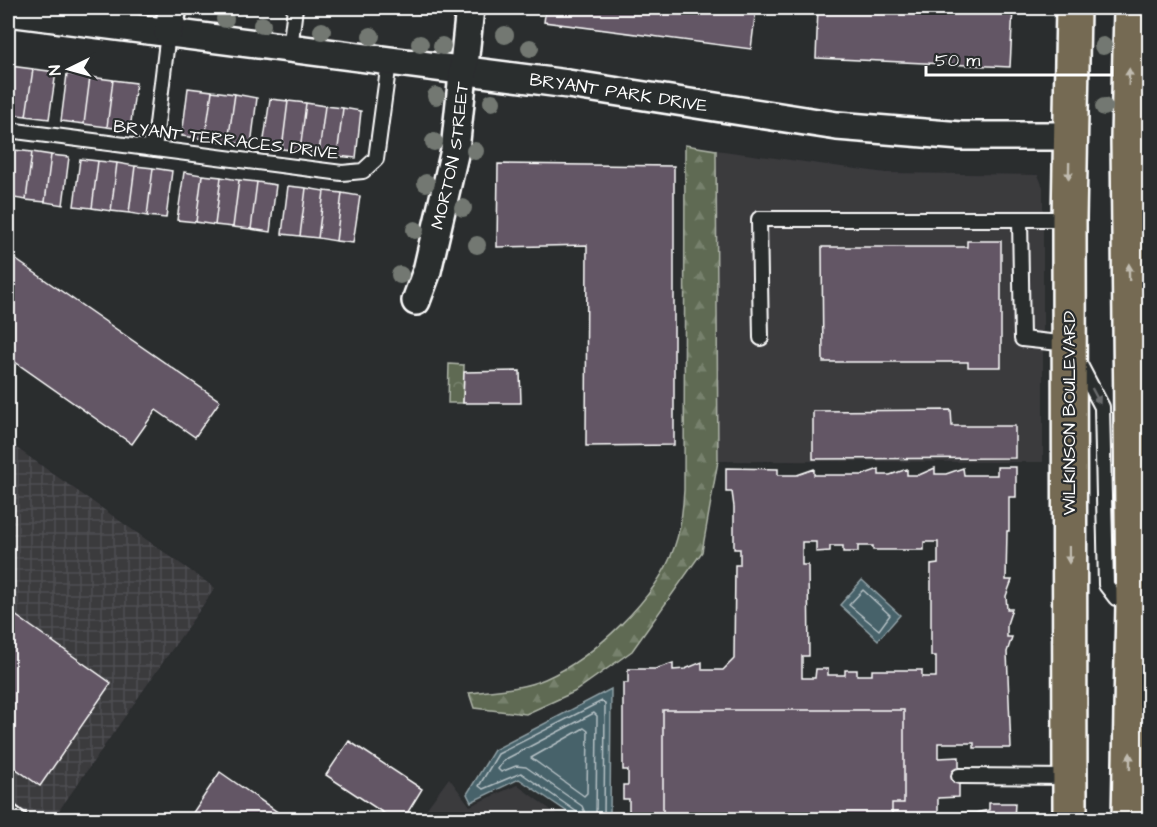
<svg xmlns="http://www.w3.org/2000/svg" width="1157" height="827" font-family="'Architects Daughter',sans-serif">
<style>
.built{fill:#3b3a3e}
.industrial{fill:url(#industrial-grid)}
.forest{fill:url(#forest-firs);stroke:#afb5a9;stroke-width:1.5}
.park{fill:url(#park-crowns);stroke:#afb5a9;stroke-width:1.5}
.water{fill:#47626b;stroke:#91a1a6;stroke-width:1.5}
.lines{fill:none;stroke-linecap:round;stroke-linejoin:round}
.shore{stroke:#b5c0c4;stroke-width:1.5}
.building{fill:#645765;stroke:#fff;stroke-width:1.5;fill-rule:evenodd}
.service-casing{stroke:#fff;stroke-width:18}
.minor-casing{stroke:#fff;stroke-width:32}
.primary-casing{stroke:#fff;stroke-width:38}
.service{stroke:#2a2d2e;stroke-width:14}
.minor{stroke:#2a2d2e;stroke-width:27}
.primary{stroke:#756b52;stroke-width:33}
.tree{fill:#737872}
.oneway{fill:#c1bcb1}
.oneway2{fill:#6a6c6d}
.labels{text-anchor:middle;dominant-baseline:central;stroke-width:4.5;stroke-linejoin:round;paint-order:stroke}
.street-label{font-size:18px;fill:#fff;stroke:#2a2d2e}
</style>
<defs>
<pattern id="industrial-grid" width="8" height="8" patternUnits="userSpaceOnUse" patternTransform="scale(1.5)"><rect width="8" height="8" fill="#3b3a3e"/><path d="M0 4h8M4 0v8" fill="none" stroke="#4f4e51"/></pattern>
<pattern id="forest-firs" width="22" height="20" patternUnits="userSpaceOnUse" patternTransform="scale(1.5)"><rect width="22" height="20" fill="#5f6b53"/><path d="M5 1l3.5 6h-7zM16 11l3.5 6h-7z" fill="#77816d"/></pattern>
<pattern id="park-crowns" width="20" height="18" patternUnits="userSpaceOnUse" patternTransform="scale(1.5)"><rect width="20" height="18" fill="#5f6b53"/><path d="M2 6a3 3 0 1 1 6 0M12 15a3 3 0 1 1 6 0" fill="none" stroke="#77816d"/></pattern>
</defs>
<rect width="100%" height="100%" fill="#2a2d2e"/>
<filter id="ink" filterUnits="userSpaceOnUse"><feTurbulence type="fractalNoise" baseFrequency=".0167" numOctaves="2"/><feDisplacementMap in="SourceGraphic" scale="12" xChannelSelector="R" yChannelSelector="G"/><feConvolveMatrix kernelMatrix="1 2 1 2 8 2 1 2 1" color-interpolation-filters="sRGB"/></filter>
<g filter="url(#ink)">
<path class="built" d="M716,150L886,173L1038,175L1043,187V462L718,461Z
M449,778L470,806L517,785L563,819H419Z"/>
<path class="industrial" d="M8,442L215,588L53,819H8Z"/>
<path class="forest" d="M685,145L716,150L718,461L702,552L632,651L574,692L526,714L474,708L469,693C494,690 522,689 545,679C593,658 657,598 674,548C681,529 683,509 684,490Z"/>
<path class="park" d="M449,364L464,365L463,403H448Z"/>
<path class="water" d="M862,580L900,615L878,640L840,605Z
M611,689L610,819H578L519,779L471,802L467,794L494,750Z"/>
<g class="lines">
<path class="shore" d="M863,590L890,615L879,630L849,605Z
M584,728L588,731L587,793L584,796L531,758Z
M580,820L577,812L521,773L483,789L479,786L498,754L602,701L605,704L604,820
M588,820L582,806L526,767L516,766L501,772L498,769L504,760L594,713L597,716L596,820"/>
</g>
<path class="building" d="M386,8H404V12Z
M404,8H423L422,14L404,12Z
M546,8H756L751,49L544,22Z
M818,8H1013L1010,67L816,58Z
M10,66L33,69L26,116L8,114Z
M33,69L56,72L49,119L26,116Z
M67,74L90,77L84,124L61,121Z
M90,77L113,80L107,127L84,124Z
M113,80L136,83L130,130L107,127Z
M188,88L212,91L205,139L182,136Z
M212,91L235,94L228,142L205,139Z
M235,94L257,98L251,145L228,142Z
M270,99L288,101L282,149L263,146Z
M288,101L306,103L300,151L282,149Z
M306,103L325,106L319,153L300,151Z
M325,106L343,108L337,156L319,153Z
M343,108L361,111L356,158L337,156Z
M8,149L14,150L8,197Z
M14,150L32,152L26,200L8,197Z
M32,152L51,155L45,202L26,200Z
M51,155L69,157L63,205L45,202Z
M80,159L98,161L92,208L74,206Z
M98,161L117,163L111,211L92,208Z
M117,163L135,166L129,213L111,211Z
M498,164L674,166V445L586,446L587,245L497,247Z
M135,166L153,168L147,216L129,213Z
M153,168L172,171L166,218L147,216Z
M184,172L202,175L196,222L177,220Z
M202,175L221,177L215,225L196,222Z
M221,177L239,180L233,227L215,225Z
M239,180L257,182L251,229L233,227Z
M257,182L276,185L270,232L251,229Z
M288,186L306,188L300,236L282,234Z
M306,188L324,191L318,238L300,236Z
M324,191L342,193L336,241L318,238Z
M342,193L360,196L353,243L336,241Z
M967,241H1001V367H968V362H823L822,247H967Z
M12,257L220,401L195,437L156,410L132,444L8,357V264Z
M520,371L521,403H463L464,372Z
M951,410L952,426H1015V458L813,459V411Z
M997,467H1016V497H1009V531H1007L1006,580H1012L1006,596L1007,609H1012L1007,624V637H1012L1007,652L1011,748H974V743H938V758L959,757V797L938,798V813H975L989,810V803H1015L1014,820H892V803H904V710H663V820H624V814H629V799H623V785H628V770H623V683H628V669H655L673,663V670L685,669L702,662V670H723L734,659L735,565H740V549H734V507L732,492H726V468L778,469V475H797L814,469V475H862L879,469V475H890L907,469V475H919L935,468V474H946L963,468L964,475H997ZM802,542H816V552L830,551V546H843V552H858V546H873V550H924V542H938V564L931,565V656H936V677H922V670H872V675H857V670H845V675H828V669H816L815,678H802V656H809L808,565H802Z
M8,610L111,683L40,786L8,763Z
M663,710H904V803H892V820H663Z
M349,741L422,789L403,820H394L326,775Z
M220,772L289,820H188Z"/>
<g class="lines">
<defs>
<path id="service" d="M290,49L295,8
M8,130L342,173L363,171L376,159L389,62
M154,149L168,33
M1020,219L1022,339L1069,344
M761,338L759,219H1069
M1078,361L1102,407L1106,585L1116,598L1133,602
M959,776L1070,777
M8,810L21,820"/>
<g id="minor">
<path id="s1" d="M8,12L568,84L837,126L961,136H1070"/>
<path d="M168,33L173,8"/>
<path id="s2" d="M416,301L427,271L455,150L470,8"/>
</g>
<path id="primary" d="M1070,820L1069,219L1073,8
M1129,820L1133,602L1128,138L1131,8"/>
</defs>
<use href="#service" class="service-casing"/>
<use href="#minor" class="minor-casing"/>
<use href="#primary" class="primary-casing"/>
<use href="#service" class="service"/>
<use href="#minor" class="minor"/>
<use href="#primary" class="primary"/>
</g>
<g class="tree">
<circle cx="225" cy="19" r="9"/>
<circle cx="262" cy="25" r="9"/>
<circle cx="322" cy="31" r="9"/>
<circle cx="505" cy="35" r="9"/>
<circle cx="371" cy="36" r="9"/>
<circle cx="420" cy="44" r="9"/>
<circle cx="442" cy="46" r="9"/>
<circle cx="1103" cy="46" r="9"/>
<circle cx="530" cy="48" r="9"/>
<circle cx="436" cy="96" r="9"/>
<circle cx="492" cy="102" r="9"/>
<circle cx="1104" cy="107" r="9"/>
<circle cx="434" cy="142" r="9"/>
<circle cx="475" cy="151" r="9"/>
<circle cx="426" cy="183" r="9"/>
<circle cx="463" cy="208" r="9"/>
<circle cx="415" cy="230" r="9"/>
<circle cx="477" cy="245" r="9"/>
<circle cx="400" cy="275" r="9"/>
</g>
<defs><path id="oneway-solid" d="M-6-.8H1V-3.2L6.5 0L1 3.2V.8H-6Z" transform="scale(1.5)"/></defs>
<g class="oneway">
<use href="#oneway-solid" transform="translate(1129 77) rotate(-88)"/>
<use href="#oneway-solid" transform="translate(1069 171) rotate(91)"/>
<use href="#oneway-solid" transform="translate(1129 272) rotate(-91)"/>
<use href="#oneway-solid" transform="translate(1069 555) rotate(90)"/>
<use href="#oneway-solid" transform="translate(1130 761) rotate(-89)"/>
</g>
<use class="oneway2" href="#oneway-solid" transform="translate(1096 396) rotate(62)"/>
</g>
<g class="labels">
<g class="street-label">
<text stroke="none"><textPath href="#s1" startOffset="616">BRYANT PARK DRIVE</textPath></text>
<text transform="translate(226 140) rotate(7)">BRYANT TERRACES DRIVE</text>
<text stroke="none"><textPath href="#s2" startOffset="150">MORTON STREET</textPath></text>
<text transform="translate(1069 413) rotate(-90)">WILKINSON BOULEVARD</text>
</g>
</g>
<rect width="1157" height="827" fill="none" stroke="#2a2d2e" stroke-width="30"/>
<rect x="15" y="15" width="1127" height="797" fill="none" stroke="#fff" stroke-width="2" filter="url(#ink)"/>
<g transform="translate(69 69) rotate(265)" stroke="#2a2d2e" stroke-width="4.5" paint-order="stroke">
<path d="M0-4.5L10 22L0 15L-10 22Z" fill="#ffffff"/>
<text y="-9" font-size="16" font-weight="bold" text-anchor="middle" fill="#ffffff">N</text>
</g>
<path d="M926 66v9h186v-9" fill="none" stroke="#ffffff" stroke-width="3"/>
<text x="935" y="66" font-size="18" fill="#ffffff" stroke="#2a2d2e" stroke-width="4.5" paint-order="stroke">50 m</text>
</svg>
